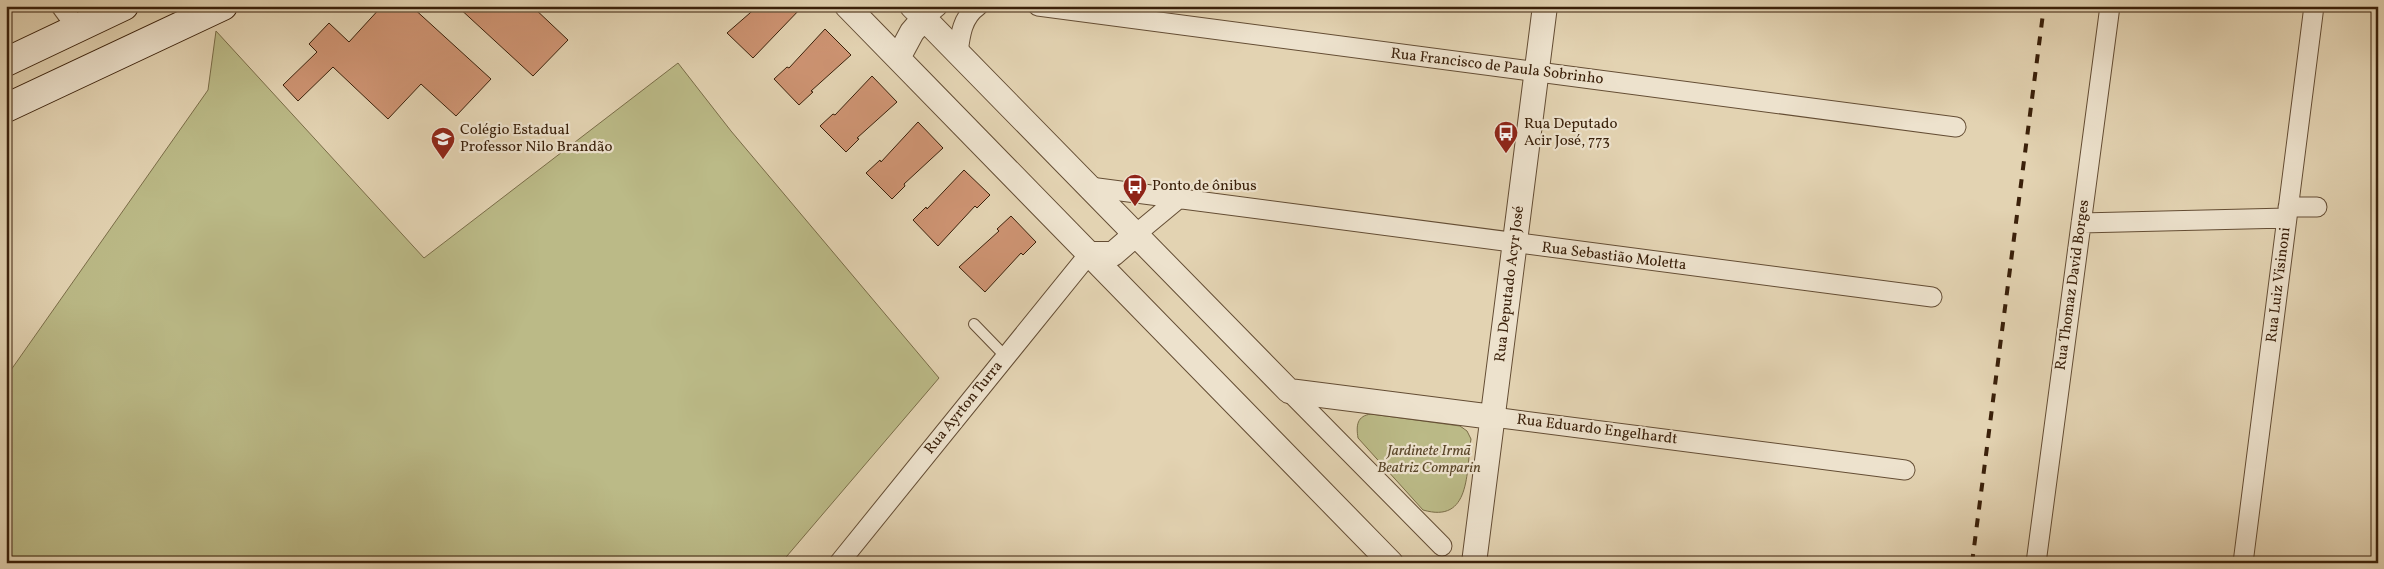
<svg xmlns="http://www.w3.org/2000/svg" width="2384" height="569" font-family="Vollkorn,serif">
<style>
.green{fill:#bbba87;stroke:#7a6d48}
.building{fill:#ce9473;stroke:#3a200a}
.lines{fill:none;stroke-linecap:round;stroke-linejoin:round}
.service-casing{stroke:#644d34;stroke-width:12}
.minor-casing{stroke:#644d34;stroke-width:21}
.tertiary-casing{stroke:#644d34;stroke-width:26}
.secondary-casing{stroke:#3a200a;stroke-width:30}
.service{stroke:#ede2cd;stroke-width:10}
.minor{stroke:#ede2cd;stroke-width:19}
.tertiary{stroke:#ede2cd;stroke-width:24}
.secondary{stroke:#ede2cd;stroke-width:28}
.rail{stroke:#3a200a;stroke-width:4;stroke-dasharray:9 9;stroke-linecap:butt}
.labels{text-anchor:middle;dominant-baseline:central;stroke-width:4.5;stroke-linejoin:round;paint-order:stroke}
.street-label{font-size:15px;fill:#3a200a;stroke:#ede2cd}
.poi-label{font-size:15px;fill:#3a200a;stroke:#ede2cd;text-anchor:start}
.park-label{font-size:15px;font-style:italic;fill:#5a4629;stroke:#ede2cd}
</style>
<rect width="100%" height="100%" fill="#e3d3b2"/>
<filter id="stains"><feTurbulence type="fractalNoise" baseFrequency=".004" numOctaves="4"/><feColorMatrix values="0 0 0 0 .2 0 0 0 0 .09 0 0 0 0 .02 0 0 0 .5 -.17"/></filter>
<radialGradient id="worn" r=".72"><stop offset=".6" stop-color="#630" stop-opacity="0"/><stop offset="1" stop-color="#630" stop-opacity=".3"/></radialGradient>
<path class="green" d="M216,31L424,258L678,63L731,131L939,378L781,563H6V377L208,90Z
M1371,414L1460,426L1467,431L1471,439C1466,472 1471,524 1423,510L1358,438C1356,425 1357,416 1371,414Z"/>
<path class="building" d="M382,6H411L491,79L456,116L421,84L388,119L333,67L298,101L283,85L317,52L309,44L329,23L349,42Z
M457,6H532L568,40L533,76Z
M758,6H803L753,58L727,33Z
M825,29L851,55L811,91L813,92L799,105L774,79L787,67L789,68Z
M872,76L897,102L857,138L859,139L846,152L820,126L833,114L835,115Z
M918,122L943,148L904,184L905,186L892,199L866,173L880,160L881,162Z
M964,170L990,195L977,208L975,206L938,246L913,220L926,207L927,209Z
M1011,216L1036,242L1023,255L1021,253L985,292L959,267L999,231L997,229Z"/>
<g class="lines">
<defs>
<path id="service" d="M974,324L1006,357"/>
<path id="minor" d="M61,6L77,28
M1038,6L1956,127
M924,18L938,6
M958,53C960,36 962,17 978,6
M1090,187L1932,297
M2288,207H2317
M2081,223L2287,218
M1136,234L1177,200
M1289,391L1442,546
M1493,417L1905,470
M839,563L1089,254
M2036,563L2110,6
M2243,563L2314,6"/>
<path id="tertiary" d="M847,6L1391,563
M912,6L1289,391L1493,417
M898,58L912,32L924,18
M1089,254H1113L1136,234
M1474,563L1545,6"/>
<path id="secondary" d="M6,62L124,6
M6,108L223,6"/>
</defs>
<use href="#service" class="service-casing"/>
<use href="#minor" class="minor-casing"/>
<use href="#tertiary" class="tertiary-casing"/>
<use href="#secondary" class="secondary-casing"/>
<use href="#service" class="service"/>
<use href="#minor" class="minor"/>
<use href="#tertiary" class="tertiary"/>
<use href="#secondary" class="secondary"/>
<path class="rail" d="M1972,563L2044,6"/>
</g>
<defs>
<symbol id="bus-pin" viewBox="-11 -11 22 30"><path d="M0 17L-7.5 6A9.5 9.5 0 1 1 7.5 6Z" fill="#8f2418" stroke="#ede2cd"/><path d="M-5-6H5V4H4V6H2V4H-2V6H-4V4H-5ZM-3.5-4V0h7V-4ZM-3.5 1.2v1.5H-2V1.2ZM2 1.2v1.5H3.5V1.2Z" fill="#fff"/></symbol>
<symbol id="school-pin" viewBox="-11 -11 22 30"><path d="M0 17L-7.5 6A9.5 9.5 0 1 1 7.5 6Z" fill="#8f2418" stroke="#ede2cd"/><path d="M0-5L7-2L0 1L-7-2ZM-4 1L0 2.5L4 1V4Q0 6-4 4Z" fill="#fff"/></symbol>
</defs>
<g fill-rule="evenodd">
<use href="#bus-pin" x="1492" y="119" width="28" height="38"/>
<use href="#school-pin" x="429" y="125" width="28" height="38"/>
<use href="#bus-pin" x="1121" y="172" width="28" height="38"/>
</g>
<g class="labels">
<g class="street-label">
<text transform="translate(1497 67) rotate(7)">Rua Francisco de Paula Sobrinho</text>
<text transform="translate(1614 257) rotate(7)">Rua Sebastião Moletta</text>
<text transform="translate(1510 284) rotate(-83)">Rua Deputado Acyr José</text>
<text transform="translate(2073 285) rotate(-82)">Rua Thomaz David Borges</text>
<text transform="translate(2279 285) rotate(-83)">Rua Luiz Visinoni</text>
<text transform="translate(964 408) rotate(-51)">Rua Ayrton Turra</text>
<text transform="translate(1597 430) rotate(7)">Rua Eduardo Engelhardt</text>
</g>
<g class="poi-label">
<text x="1524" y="124">Rua Deputado<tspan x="1524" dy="17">Acir José, 773</tspan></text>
<text x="460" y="130">Colégio Estadual<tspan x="460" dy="17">Professor Nilo Brandão</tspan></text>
<text x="1152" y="186">Ponto de ônibus</text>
</g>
<g class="park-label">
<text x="1429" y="451">Jardinete Irmã<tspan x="1429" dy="17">Beatriz Comparin</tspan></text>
</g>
</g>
<rect width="2384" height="569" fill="none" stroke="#e3d3b2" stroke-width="25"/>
<rect x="8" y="8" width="2369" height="554" fill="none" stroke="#3a200a" stroke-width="2.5"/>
<rect x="12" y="12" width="2359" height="544" fill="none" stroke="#3a200a"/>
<rect width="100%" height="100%" filter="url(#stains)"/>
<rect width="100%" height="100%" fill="url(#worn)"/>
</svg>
